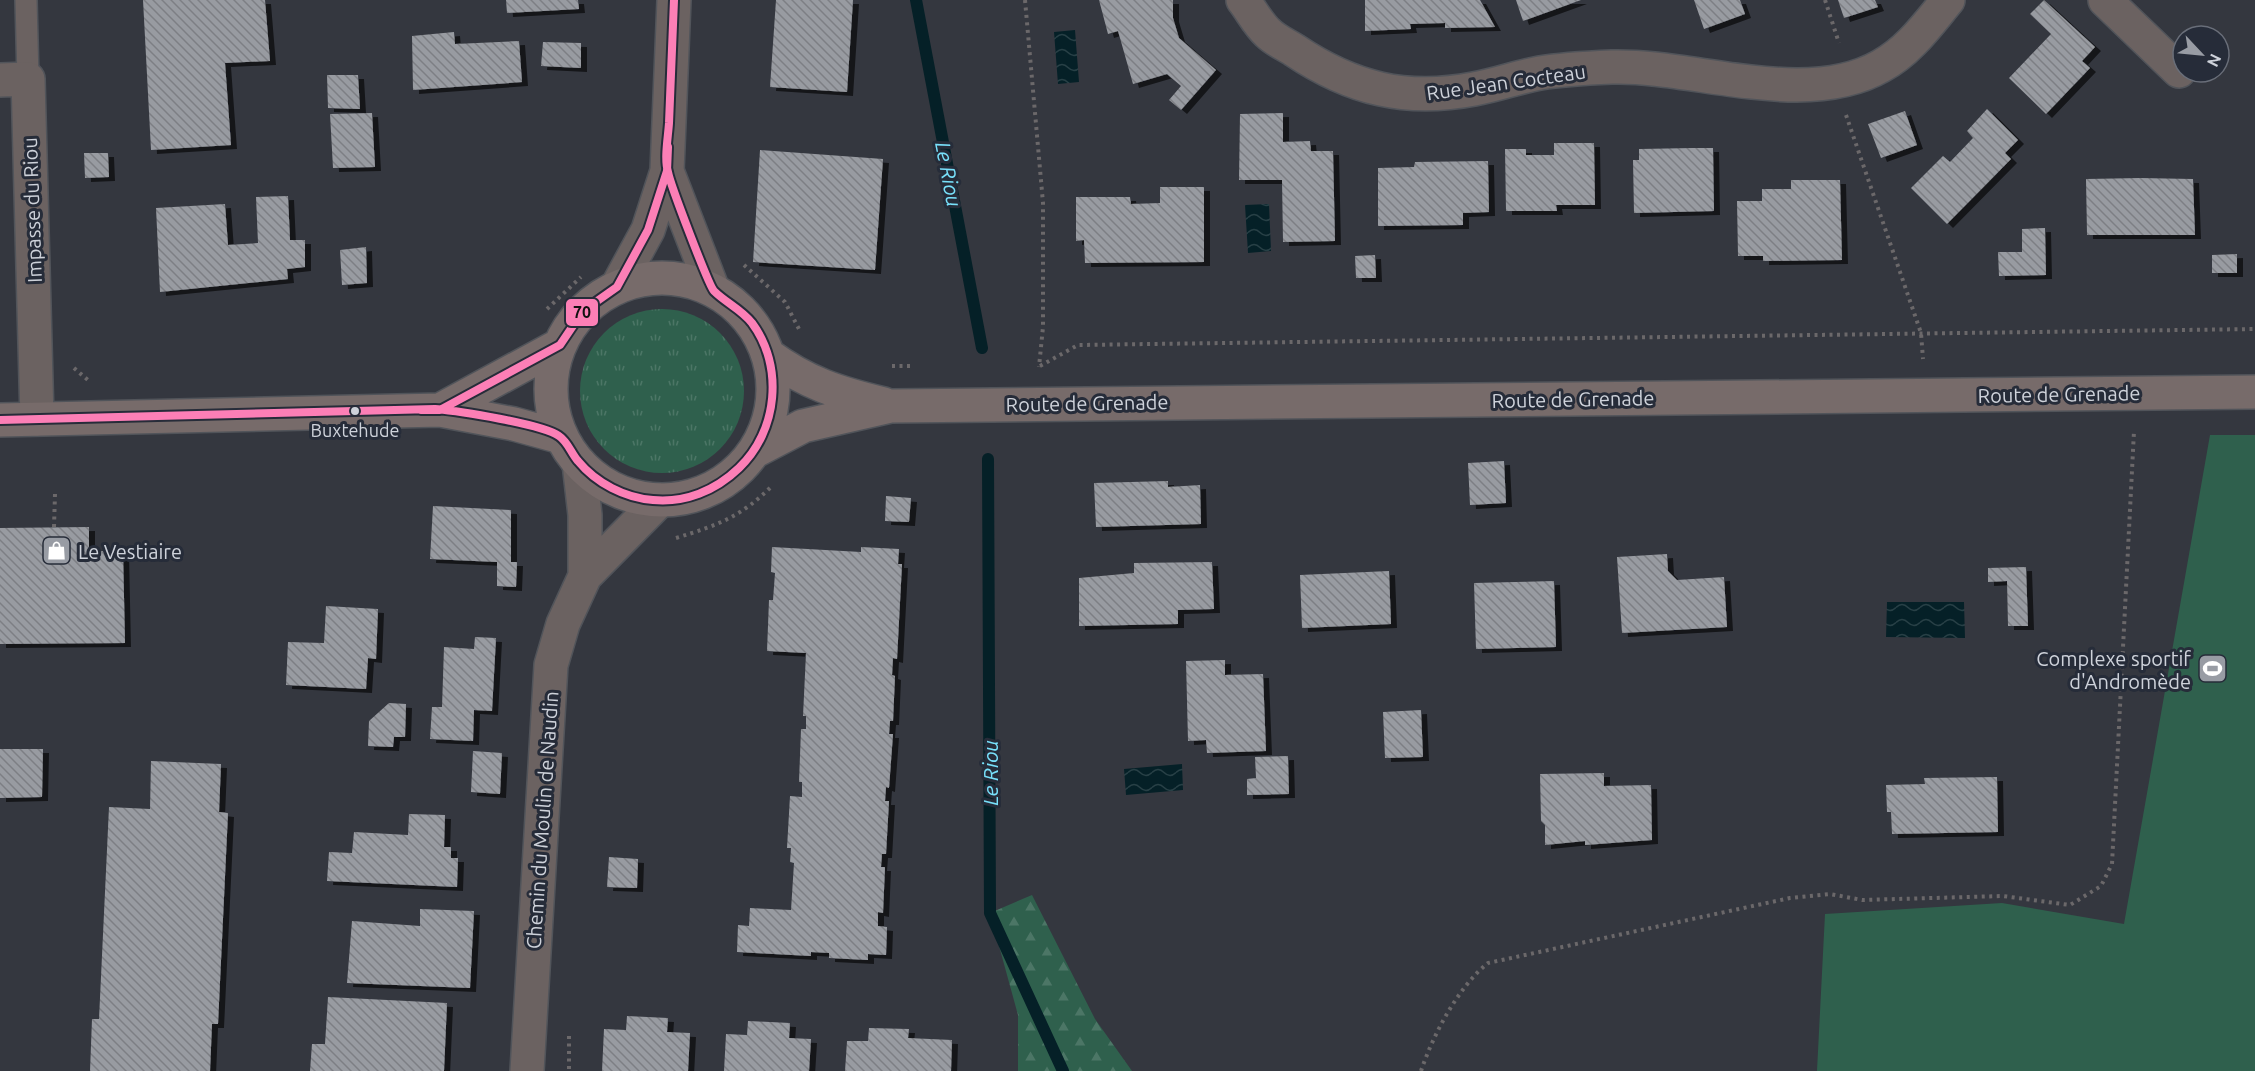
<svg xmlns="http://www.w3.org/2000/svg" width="2255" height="1071" font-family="Ubuntu,sans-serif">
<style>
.grass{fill:url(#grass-tufts)}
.forest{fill:url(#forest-firs)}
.park{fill:#2f604d}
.water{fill:url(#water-waves)}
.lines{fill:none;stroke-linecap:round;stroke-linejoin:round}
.stream{stroke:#052027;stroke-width:12}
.building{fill:url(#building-back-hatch);filter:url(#shadow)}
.service-casing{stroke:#51545a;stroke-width:24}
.minor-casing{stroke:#51545a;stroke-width:36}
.tertiary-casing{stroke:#51545a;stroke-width:36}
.secondary-casing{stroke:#51545a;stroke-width:36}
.path{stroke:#6b686a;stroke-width:4;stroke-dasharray:3 4.5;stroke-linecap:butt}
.service{stroke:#6b6261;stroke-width:21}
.minor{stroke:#6b6261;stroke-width:33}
.tertiary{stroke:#6b6261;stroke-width:33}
.secondary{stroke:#776b6a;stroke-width:33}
.bus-1-casing{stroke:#262c39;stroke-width:12}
.bus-1{stroke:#fc7fb6;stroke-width:8}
.bus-dot{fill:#ced2da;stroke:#262c39;stroke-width:2}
.labels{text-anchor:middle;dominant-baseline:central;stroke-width:6;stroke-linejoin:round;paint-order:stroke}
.bus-label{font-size:18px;fill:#ced2da;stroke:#262c39}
.street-label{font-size:20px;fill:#ced2da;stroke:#262c39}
.poi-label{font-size:20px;fill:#ced2da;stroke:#262c39;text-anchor:start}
.water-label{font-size:21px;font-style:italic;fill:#78e1fb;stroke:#262c39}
.line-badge{stroke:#262c39;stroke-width:2}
.pale-badge-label{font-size:16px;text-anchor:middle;font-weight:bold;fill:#111}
</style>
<defs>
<pattern id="grass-tufts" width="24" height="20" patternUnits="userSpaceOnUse" patternTransform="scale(1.5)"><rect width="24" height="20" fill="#2f604d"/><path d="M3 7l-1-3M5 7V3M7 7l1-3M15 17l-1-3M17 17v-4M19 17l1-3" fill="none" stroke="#4c7666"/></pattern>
<pattern id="forest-firs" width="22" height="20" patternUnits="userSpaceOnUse" patternTransform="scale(1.5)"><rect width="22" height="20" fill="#2f604d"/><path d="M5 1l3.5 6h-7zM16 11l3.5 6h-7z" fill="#4c7666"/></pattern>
<pattern id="water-waves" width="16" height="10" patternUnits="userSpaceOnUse" patternTransform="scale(1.5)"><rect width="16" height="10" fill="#052027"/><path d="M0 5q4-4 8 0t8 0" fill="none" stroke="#284046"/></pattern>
<pattern id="building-back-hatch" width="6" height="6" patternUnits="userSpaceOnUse" patternTransform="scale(1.5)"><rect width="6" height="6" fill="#989ba1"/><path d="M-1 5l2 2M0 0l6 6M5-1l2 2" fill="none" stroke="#7d7f84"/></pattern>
<filter id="shadow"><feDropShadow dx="6" dy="4" stdDeviation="0" flood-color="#0009"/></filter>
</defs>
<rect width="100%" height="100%" fill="#34373f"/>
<path class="grass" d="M580 391a82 82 0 1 1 164 0a82 82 0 1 1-164 0Z"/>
<path class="forest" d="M1032,895L1095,1019L1132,1071H1018V1015L990,913Z"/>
<path class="park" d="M2210,435H2255V1071H1817L1825,914L2002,903L2124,924Z"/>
<path class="water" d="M1075,30L1079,82L1058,84L1054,32Z
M1269,204L1271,251L1248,253L1245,205Z
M1887,602H1964L1965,638L1886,637Z
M1182,764L1183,790L1126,795L1124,769Z"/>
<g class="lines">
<path class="stream" d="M916,0L982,348
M988,459L990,913L1063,1071"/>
</g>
<path class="building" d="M143,0H265L270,61L225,63L231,145L151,150Z
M506,0H578L579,9L507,13Z
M776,0H853L847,92L770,87Z
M1099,0H1173V18L1179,38L1216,70L1181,110L1169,100L1181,86L1167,74L1133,84L1118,31L1108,34Z
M1365,0H1480L1495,27L1445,28V23L1410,24L1411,29L1365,31Z
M1516,0H1581L1523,21Z
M1694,0H1740L1745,14L1704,29Z
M1838,0H1875L1878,7L1844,18Z
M2044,0L2095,47L2082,61L2090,68L2046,114L2009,78L2051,34L2030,14Z
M454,32L455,44L519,41L522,82L413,90L412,36Z
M543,42L581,43V68L541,66Z
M327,75H358L360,109L328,108Z
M1987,109L2018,140L2005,153L2011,159L1947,224L1911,188L1943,156L1950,162L1973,138L1967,131Z
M1905,111L1917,145L1881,158L1868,124Z
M372,113L375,167L333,168L330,114Z
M1283,113V142L1310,141L1311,151H1333L1335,241L1283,242L1282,180H1239L1240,114Z
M1554,143H1594L1595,205H1556L1557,211H1506L1505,149H1526V155H1554Z
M1693,148H1713L1714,211L1634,213L1633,160H1639V149Z
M760,150L883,159L875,270L753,262Z
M84,153H108L109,177L85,178Z
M1488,161L1489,212L1463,213V225L1378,226V168L1414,167L1415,162Z
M2140,178L2193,179L2195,235H2087L2086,179Z
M1791,180H1840L1842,260L1763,261V256H1738L1737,201H1762V189H1791Z
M1160,187H1204V262L1085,263L1084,240L1076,241V197H1130L1131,204L1160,203Z
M288,196L290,240H305V267L287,269L288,279L160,292L156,208L225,204L228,245L258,243L256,197Z
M2045,228L2046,275L1999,276L1998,252H2022V229Z
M366,247L367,283L342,285L340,250Z
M2237,254V273H2212V255Z
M1375,255L1376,278H1356L1355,256Z
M1504,461L1506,503L1470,505L1468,463Z
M1168,481V487L1200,485L1201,524L1096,527L1094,483Z
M886,496L911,498L909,522L885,521Z
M433,506L511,510V562H517L516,587L497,586V562L430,559Z
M89,527V551H123L125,643L0,644V528Z
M772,547L861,552V547L899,549L898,564H902L897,659L893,658L892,675L895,676L893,721H890L889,734H893L889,788L886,787L885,801H889L886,854H882L881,867H885L883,913L878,912V926L887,927L886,955L868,954V960L829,958V953L811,952V956L737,952L738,925L749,926L750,908L791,910L794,863L790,862L791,848H787L790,796L802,797V782H799L801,729H806V716H803L806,653L767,651L769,600H773L775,573L771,572Z
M1667,554L1668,571L1677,580L1724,577L1727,627L1622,633L1617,557Z
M1212,562L1214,609L1178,610V624L1079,626V578L1134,573V563Z
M2026,567L2028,626H2008L2007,581L1988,582V568Z
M1389,571L1391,624L1302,628L1300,575Z
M1554,581L1556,647L1476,649L1474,583Z
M326,606L378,609L376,659L368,658L366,689L286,685L288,642L324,643Z
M475,637L496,638L492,711L474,710L473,741L430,739L432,707H442L444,647L474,649Z
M1225,660V675L1263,674L1266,751L1207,753L1206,740L1188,741L1186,661Z
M389,703L406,704L405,737H394L393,747L368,746L369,721Z
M1421,710L1423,757L1385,758L1383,712Z
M0,749H43L42,797L0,798Z
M473,751L502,753L500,794L471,792Z
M1288,756L1289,794L1247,795V779L1256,778L1255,757Z
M151,761L221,764L219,812L228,813L218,1024H212L210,1071H90L92,1019H99L109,807L150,809Z
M1604,773V786L1651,785L1652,840L1585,845V841L1545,845V825L1541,821L1540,774Z
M1997,777L1998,832L1892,834L1891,812H1887L1886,785L1925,784L1924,778Z
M409,814L445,815L444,847H451V858H458L457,887L327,881L329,852L352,853L354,832L408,835Z
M609,857L638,859L637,888L607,887Z
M420,909L474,911L470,988L347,983L352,921L420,926Z
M328,997L447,1003L444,1071H310L312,1044H325Z
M627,1016L668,1018L667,1032L690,1033L688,1071H602L604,1029L626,1030Z
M748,1021L790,1023L789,1038L811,1039L809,1071H724L726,1034L747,1035Z
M869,1028L909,1029L908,1038L952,1040L951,1071H845L847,1041H868Z"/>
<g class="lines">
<defs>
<path id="service" d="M26,0L28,79"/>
<path id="minor" d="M1243,0C1251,10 1258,24 1268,33C1275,40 1286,45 1294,50C1352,89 1406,102 1474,89C1497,85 1518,77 1540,73C1564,69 1589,68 1613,67C1694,65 1806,109 1881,66C1909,51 1928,24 1948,0
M2105,0L2179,71
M0,80L28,79L37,419
M579,463L585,515V576
M527,1071L551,665L563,624L585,576L660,500"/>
<path id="tertiary" d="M667,171L713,290
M617,287L648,230L667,171L674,0"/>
<path id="secondary" d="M551 389a111 111 0 1 1 222 0a111 111 0 1 1-222 0Z
M768,355C806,383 838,393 884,404
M440,410L560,345
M0,420L440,410L514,424L561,437
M755,451L803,426L891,406L2255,392"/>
</defs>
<use href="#service" class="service-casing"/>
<use href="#minor" class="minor-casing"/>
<use href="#tertiary" class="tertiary-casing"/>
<use href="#secondary" class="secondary-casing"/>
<path class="path" d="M1025,0L1043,203V327L1039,367
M1825,0L1839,43
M1846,115L1921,333L1923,359
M744,265L785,302L800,331
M547,309L581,277
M892,366H912
M1040,366L1078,345L2255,329
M74,368L89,381
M54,527L55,494
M676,538C718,525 741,517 773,485
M569,1036V1071
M1421,1071C1433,1035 1458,987 1488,963L1790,898L1830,894L1862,900L2003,896L2070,905L2101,886L2112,864L2134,431"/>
<use href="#service" class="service"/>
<use href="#minor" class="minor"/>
<use href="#tertiary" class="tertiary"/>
<use href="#secondary" class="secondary"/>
<defs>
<path id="bus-1" d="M421,410H440L560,345L583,311L617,287L648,230L667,171L668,147
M0,420L435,409C459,411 542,424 559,436C568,442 571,453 578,461C596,483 625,498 653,500C685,503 715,491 739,468C778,431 784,366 752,323C741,309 726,303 714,291C709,286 670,184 668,172C664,158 668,138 669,123C671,82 672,41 674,0"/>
</defs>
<use href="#bus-1" class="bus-1-casing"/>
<use href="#bus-1" class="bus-1"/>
</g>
<defs>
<symbol id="shop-square" viewBox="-11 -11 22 22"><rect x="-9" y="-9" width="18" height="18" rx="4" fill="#989ca4" stroke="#262c39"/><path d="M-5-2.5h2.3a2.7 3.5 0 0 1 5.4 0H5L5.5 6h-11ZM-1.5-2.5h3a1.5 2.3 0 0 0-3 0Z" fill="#fff"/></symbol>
<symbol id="stadium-square" viewBox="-11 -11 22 22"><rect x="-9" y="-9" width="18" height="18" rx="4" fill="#989ca4" stroke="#262c39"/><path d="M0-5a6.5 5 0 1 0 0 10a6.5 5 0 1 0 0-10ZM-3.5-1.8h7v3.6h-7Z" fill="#fff"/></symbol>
</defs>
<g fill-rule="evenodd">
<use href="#shop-square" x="40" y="534" width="33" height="33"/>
<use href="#stadium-square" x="2196" y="652" width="33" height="33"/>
</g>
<circle class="bus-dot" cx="355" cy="411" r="5"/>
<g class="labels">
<g class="bus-label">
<text x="355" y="430">Buxtehude</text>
</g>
<g class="street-label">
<text transform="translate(1506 82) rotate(-8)">Rue Jean Cocteau</text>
<text transform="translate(32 210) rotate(-92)">Impasse du Riou</text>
<text transform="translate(2059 394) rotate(-1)">Route de Grenade</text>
<text transform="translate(1573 399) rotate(-1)">Route de Grenade</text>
<text transform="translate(1087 403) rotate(-1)">Route de Grenade</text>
<text transform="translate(542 820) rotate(-86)">Chemin du Moulin de Naudin</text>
</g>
<g class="poi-label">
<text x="78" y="551">Le Vestiaire</text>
<text x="2191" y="658" text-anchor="end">Complexe sportif<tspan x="2191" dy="23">d'Andromède</tspan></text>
</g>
<g class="water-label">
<text transform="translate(949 174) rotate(79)">Le Riou</text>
<text transform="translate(990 773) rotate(-90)">Le Riou</text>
</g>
</g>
<rect class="line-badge" x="565" y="298" width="34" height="29" rx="6" fill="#fc7fb6"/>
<g class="pale-badge-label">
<text x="582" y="318">70</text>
</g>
<g transform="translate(2201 54) rotate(116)"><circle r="28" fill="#262c39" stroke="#696e79" stroke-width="1.5"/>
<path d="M0-4.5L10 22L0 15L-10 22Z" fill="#989ca4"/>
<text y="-9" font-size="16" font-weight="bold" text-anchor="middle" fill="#ced2da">N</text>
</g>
</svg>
